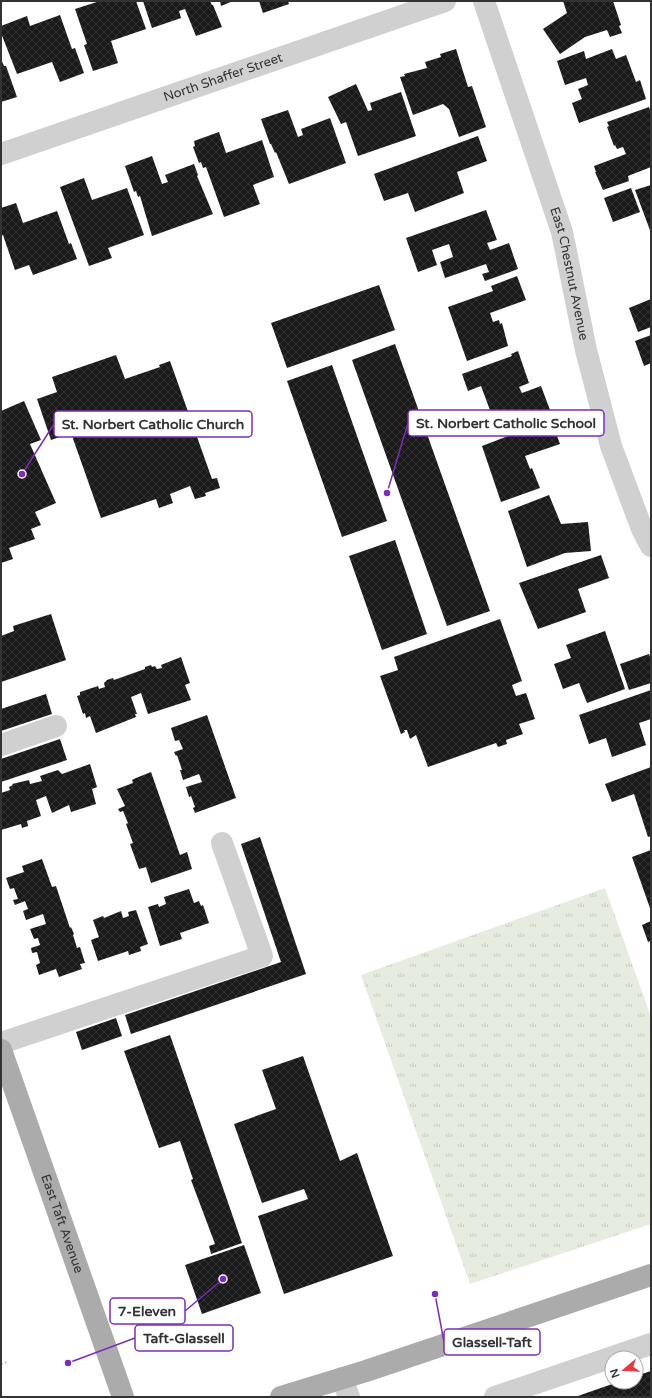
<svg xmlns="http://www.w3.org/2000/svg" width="652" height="1398" font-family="'Varela Round',sans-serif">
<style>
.grass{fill:url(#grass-tufts)}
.building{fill:url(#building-cross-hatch)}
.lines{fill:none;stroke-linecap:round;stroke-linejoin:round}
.path{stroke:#cdcdcd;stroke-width:2.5;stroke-dasharray:2 2;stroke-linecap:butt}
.minor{stroke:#d0d0d0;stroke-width:22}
.major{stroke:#ababab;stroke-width:22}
.labels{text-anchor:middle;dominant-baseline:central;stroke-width:4;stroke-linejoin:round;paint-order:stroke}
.street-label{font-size:13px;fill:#333;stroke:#fff}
.leader{fill:none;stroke:#7b2cbf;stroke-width:1.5}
.callout-dot{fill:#7b2cbf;stroke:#fff;stroke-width:1.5}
.callout{fill:#fff;stroke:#7b2cbf;stroke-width:1.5}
.callout-label{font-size:14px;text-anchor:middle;font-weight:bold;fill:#333}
</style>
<defs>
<pattern id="grass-tufts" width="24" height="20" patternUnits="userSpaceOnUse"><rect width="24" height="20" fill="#e6ecdf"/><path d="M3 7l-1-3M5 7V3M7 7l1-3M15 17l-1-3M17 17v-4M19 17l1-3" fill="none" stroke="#c6cbc0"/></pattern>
<pattern id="building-cross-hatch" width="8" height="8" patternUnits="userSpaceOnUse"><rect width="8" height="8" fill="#1a1a1a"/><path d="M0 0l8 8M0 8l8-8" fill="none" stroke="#333"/></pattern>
</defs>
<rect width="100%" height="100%" fill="#fff"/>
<path class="grass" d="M605,888L651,1017V1224L470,1284L361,975Z"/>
<path class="building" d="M100,1H136L146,29L111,41L118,63L93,71L84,45L87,44L75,9Z
M143,1H210L212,5H213L222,27L196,36L185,9L179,11L181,18L152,28Z
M220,1H233L221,6Z
M259,1H288L289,4L263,13Z
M563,1H613L621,25L619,26L622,33L610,37L607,30L585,37L560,54L543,29L567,13Z
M60,15L72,49L75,48L84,73L60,82L52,62L17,74L1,33V26L27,16L30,26Z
M456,49L468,87L472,86L486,127L459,137L449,109L443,104L413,115L400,77L405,76L404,74L427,68L425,62L441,57L440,54Z
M612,49L616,59L626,55L636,82L640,80L646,99L579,123L572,103L582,99L578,89L588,85L586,78L565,85L557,61L584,51L586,59Z
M1,59L4,66H6L17,97L1,102Z
M356,84L368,111L372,110L370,103L401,92L416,136L358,156L346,122L341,124L328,97Z
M649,107L651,113V167L628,176L629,181L603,190L595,172H596L594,166L626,154L623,147L617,149L615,145L614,146L607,127L609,126L607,122Z
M288,110L298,137L303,135L301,129L330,118L346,163L289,184L276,152L275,153L271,144H270L261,119Z
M219,132L226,153L262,140L274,177L253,185L260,204L224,217L206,167L203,168L201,162L199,163L193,147L195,146L194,141Z
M478,136L487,161L457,172L464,193L415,212L408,193L384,201L374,174Z
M152,156L162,184L168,182L165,175L194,164L198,175L197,176L213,214L152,236L140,196L138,197L136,191L134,192L125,166Z
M84,178L92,200L127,188L144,235L108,248L112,258L89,266L60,187Z
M651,185V233L635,190Z
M631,188L640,212L613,222L604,198Z
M16,203L23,223L57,211L69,244L71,243L77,259L33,275L29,265L15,270L3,235L1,236V208Z
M486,210L497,240L487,243L490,250L509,243L518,269L485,281L482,274L489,272L486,264L445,278L440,262L453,257L449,244L432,250L437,265L418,272L406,238Z
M517,276L526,300L490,313L493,322L499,320L500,324L502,323L508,346L467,361L448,307L493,291L491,286Z
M379,285L395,330L287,368L271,323Z
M651,299V327L638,332L629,308Z
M651,335V363L644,366L635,341Z
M395,344L490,611L447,626L352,360Z
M518,351L529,383L519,387L522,393L541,386L550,410L497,429L481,386L468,391L462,374L512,356L511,354Z
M116,355L125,379L160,367L159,365L170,361L212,479L217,478L220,488L205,493L206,496L195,499L190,486L170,494L173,503L159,508L156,499L101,518L71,433L51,440L37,399L57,392L52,377Z
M332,365L387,521L342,537L287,381Z
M24,401L41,440L30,444L56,503L35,512L41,525L31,529L35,539L9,548L13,559L1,563V411Z
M550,417L560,444L525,456L530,469L532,468L540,488L501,502L482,446L513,434L523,429L522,427Z
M549,495L561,524L588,522L591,551L565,553L527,567L508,511Z
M395,540L427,634L382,650L349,556Z
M601,555L609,578L578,589L586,612L538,629L519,583Z
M51,614L66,660L1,682V636L14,631L13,626Z
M500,619L522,681L512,685L516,696L526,693L535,719L519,724L523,734L506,740L507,744L498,747L496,743L428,767L416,735L410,739L407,730H404L405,732L401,734L380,676L398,670L394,657Z
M605,631L625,689L587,703L579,683L563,689L554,664L571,658L566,645Z
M649,654L651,659V683L629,690L620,664Z
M181,657L190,683L185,685L191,700L148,714L141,693L131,697L137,714H135L136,717L96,733L90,716L86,718L85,713L83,714L77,696L80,695V692L98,686L99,689L105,687L104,683L107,680L113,678L114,680L145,669V667L151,665L152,667L155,666L157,669L162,668L161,665Z
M651,690V719L639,723L646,745L612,757L606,738L589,744L579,715Z
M46,694L52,714L1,731V709Z
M207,715L236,798L195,813L193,808L195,807L191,796L189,797L186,787L202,782L199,774L183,780L180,770H182L177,755L176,756L174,752L183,749L179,740L175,741L171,728Z
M60,739L67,760L1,782V759Z
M90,764L97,787L92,789L96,804L71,812L69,805L52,813L46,796L36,800L41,816L27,821L28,826L22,828L21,824L1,830V793L10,790L9,787L13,785L12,784L29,780L30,784L42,781L40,776L58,770L62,774Z
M651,767V836L648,837L634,794L612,802L605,784Z
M151,772L180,855L187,852L192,869L151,883L146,867L139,869L130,844L133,843L126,824L128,823L123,811L120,812L118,809L125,806L117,789L133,783L132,780L136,778Z
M260,837L306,974L131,1034L125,1015L281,962L241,844Z
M651,850V911L632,857Z
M42,859L52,887L56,886L70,928L71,927L74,934L73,935L77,948L80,947L85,963L80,964L82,969L59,977L56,969L39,975L36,965L40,963L37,952L32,953L31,948L40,945L38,938L34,939L30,929L46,924L43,914L26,920L23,911L28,909L25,901L15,905L13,900L18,899L14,888L10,889L6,878L24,872L22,866Z
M189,889L194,903L199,901L201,906L203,905L209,923L180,933L182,939L160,946L148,907L158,904L159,907L166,904L164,897Z
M136,910L148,944L140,947L141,951L129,955L128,951L98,961L91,940L99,937L93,920L103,916L104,918L121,911L123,918L129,916L128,912Z
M651,921V945L650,941L648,942L642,925Z
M116,1018L122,1036L82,1050L76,1032Z
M170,1035L242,1243L211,1254L209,1246L215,1244L191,1180L193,1179L180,1141L159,1148L124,1051Z
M303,1056L340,1161L357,1153L393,1256L284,1294L258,1216L308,1199L304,1189L262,1203L234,1124L276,1109L262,1070Z
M244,1245L261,1293L202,1314L185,1265Z
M651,1371V1397H575L618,1382H636V1376Z"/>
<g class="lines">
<path class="path" d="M1,1364L7,1362"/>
<g class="minor">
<path id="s1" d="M484,1L562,232L586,350L611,446L642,529L651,546"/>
<path id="s2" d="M1,154L445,1"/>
<path d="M1,745L56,726"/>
<path d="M1,1043L262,956L222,843"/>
<path d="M342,1378L349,1397"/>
<path d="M495,1397L651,1344"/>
</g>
<g class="major">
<path id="s3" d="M1,1050L123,1397"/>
<path d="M281,1397L366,1371L651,1275"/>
</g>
</g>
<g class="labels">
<g class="street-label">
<text stroke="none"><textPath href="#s2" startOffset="235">North Shaffer Street</textPath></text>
<text stroke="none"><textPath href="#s1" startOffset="286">East Chestnut Avenue</textPath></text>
<text stroke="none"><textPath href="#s3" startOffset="184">East Taft Avenue</textPath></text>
</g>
</g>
<path class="leader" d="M387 493L408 423M22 474L54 424M223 1279L185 1311M68 1363L135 1338M435 1294L444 1342"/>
<g class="callout-dot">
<circle cx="387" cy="493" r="4"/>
<circle cx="22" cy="474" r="4"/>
<circle cx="223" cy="1279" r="4"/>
<circle cx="68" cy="1363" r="4"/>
<circle cx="435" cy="1294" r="4"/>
</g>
<g class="callout">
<rect x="408" y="410" width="196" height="26" rx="4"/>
<rect x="54" y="411" width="198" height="26" rx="4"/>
<rect x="110" y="1298" width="75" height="26" rx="4"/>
<rect x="135" y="1325" width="98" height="26" rx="4"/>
<rect x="444" y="1329" width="96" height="26" rx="4"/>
</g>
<g class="callout-label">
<text x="506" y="428">St. Norbert Catholic School</text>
<text x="153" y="429">St. Norbert Catholic Church</text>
<text x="147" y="1316">7-Eleven</text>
<text x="184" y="1343">Taft-Glassell</text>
<text x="492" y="1347">Glassell-Taft</text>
</g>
<rect width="652" height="1398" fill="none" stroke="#333333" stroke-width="4"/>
<g transform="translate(624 1370) rotate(251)"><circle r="19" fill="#ffffff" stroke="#adadad"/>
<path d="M0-3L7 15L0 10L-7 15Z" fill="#e63946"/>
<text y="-6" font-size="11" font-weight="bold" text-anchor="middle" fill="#333333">N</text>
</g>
</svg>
